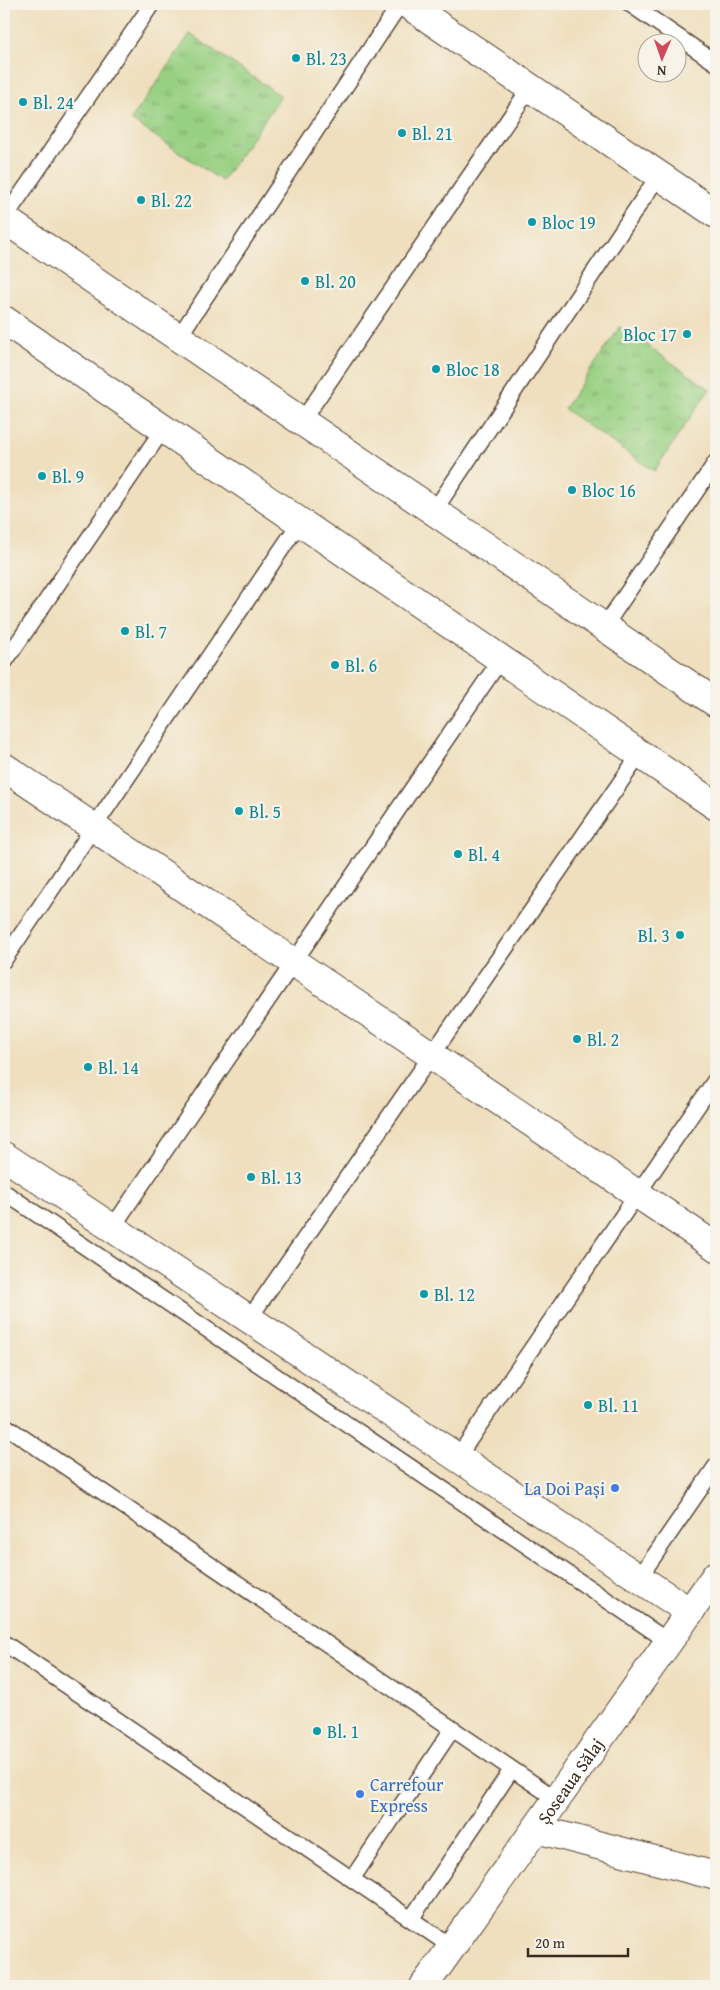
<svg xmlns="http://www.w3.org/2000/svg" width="720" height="1990" font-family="'Gentium Book Plus',serif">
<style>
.grass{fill:url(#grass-tufts);stroke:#697d50}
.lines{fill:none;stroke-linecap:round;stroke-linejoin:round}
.service-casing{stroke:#564536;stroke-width:18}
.minor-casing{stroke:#564536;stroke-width:30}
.tertiary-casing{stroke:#564536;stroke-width:30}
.service{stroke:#fff;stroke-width:15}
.minor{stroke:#fff;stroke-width:28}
.tertiary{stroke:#fff;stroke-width:28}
.culture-dot{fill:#0f9aa8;stroke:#f7f3e8;stroke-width:2}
.shop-dot{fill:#3f7fe0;stroke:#f7f3e8;stroke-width:2}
.labels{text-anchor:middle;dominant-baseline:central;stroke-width:4.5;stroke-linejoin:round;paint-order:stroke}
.culture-label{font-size:18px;fill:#0d838f;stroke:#f7f3e8;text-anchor:start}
.shop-label{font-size:18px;fill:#366cbe;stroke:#f7f3e8;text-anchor:end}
.street-label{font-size:18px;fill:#3b2a1e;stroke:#f7f3e8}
</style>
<defs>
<pattern id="grass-tufts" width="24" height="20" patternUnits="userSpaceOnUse" patternTransform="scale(1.25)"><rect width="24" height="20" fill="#97d082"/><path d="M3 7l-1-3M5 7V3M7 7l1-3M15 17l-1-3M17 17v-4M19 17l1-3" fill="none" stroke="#7ca96a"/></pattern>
</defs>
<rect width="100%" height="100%" fill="#f7f3e8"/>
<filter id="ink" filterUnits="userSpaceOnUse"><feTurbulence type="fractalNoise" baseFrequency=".02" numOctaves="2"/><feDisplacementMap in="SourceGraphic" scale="10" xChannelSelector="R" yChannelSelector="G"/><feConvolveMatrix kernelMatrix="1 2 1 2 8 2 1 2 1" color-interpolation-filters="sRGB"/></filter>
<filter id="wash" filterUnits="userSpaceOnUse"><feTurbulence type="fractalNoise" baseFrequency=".0096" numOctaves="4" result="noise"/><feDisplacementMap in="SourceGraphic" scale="20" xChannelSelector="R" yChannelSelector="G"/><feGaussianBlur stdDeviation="1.12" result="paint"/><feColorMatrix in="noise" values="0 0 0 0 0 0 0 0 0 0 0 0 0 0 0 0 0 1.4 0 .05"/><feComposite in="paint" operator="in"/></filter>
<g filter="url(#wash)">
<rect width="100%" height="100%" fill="#efdfbe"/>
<path class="grass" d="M190,34L281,96L222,181L131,120Z
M620,327L710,389L654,471L564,409Z"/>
</g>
<g filter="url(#ink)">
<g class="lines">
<defs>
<path id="service" d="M630,4L716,63
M4,219L152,4
M178,338L400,4
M302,421L530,88
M434,511L659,175
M604,627L716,462
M4,663L163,429
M4,960L300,522
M4,1192L669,1642
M112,1228L501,659
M249,1319L640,754
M4,1425L556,1799
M457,1458L716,1079
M639,1578L716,1466
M4,1643L452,1947
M352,1879L453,1728
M411,1919L512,1769"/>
<path id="minor" d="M407,4L716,214
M4,219L716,703
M4,320L716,806
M4,767L716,1247
M4,1156L690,1612
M536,1829L716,1876"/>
<g id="tertiary">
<path id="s1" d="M424,1986L716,1575"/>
</g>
</defs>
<use href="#service" class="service-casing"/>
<use href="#minor" class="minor-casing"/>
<use href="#tertiary" class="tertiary-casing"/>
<use href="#service" class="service"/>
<use href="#minor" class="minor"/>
<use href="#tertiary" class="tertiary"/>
</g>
</g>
<g class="culture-dot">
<circle cx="296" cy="58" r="5"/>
<circle cx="23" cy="102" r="5"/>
<circle cx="402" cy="133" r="5"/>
<circle cx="141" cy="200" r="5"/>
<circle cx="532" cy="222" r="5"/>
<circle cx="305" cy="281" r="5"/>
<circle cx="687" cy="334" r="5"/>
<circle cx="436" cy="369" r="5"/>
<circle cx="42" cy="476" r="5"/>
<circle cx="572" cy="490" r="5"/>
<circle cx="125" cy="631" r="5"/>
<circle cx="335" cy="665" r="5"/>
<circle cx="239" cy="811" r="5"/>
<circle cx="458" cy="854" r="5"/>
<circle cx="680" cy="935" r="5"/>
<circle cx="577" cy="1039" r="5"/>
<circle cx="88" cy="1067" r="5"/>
<circle cx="251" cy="1177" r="5"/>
<circle cx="424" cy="1294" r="5"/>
<circle cx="588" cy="1405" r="5"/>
<circle cx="317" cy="1731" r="5"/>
</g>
<g class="shop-dot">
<circle cx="615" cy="1488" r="5"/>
<circle cx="360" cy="1794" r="5"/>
</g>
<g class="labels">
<g class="culture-label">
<text x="306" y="58">Bl. 23</text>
<text x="33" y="102">Bl. 24</text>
<text x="412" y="133">Bl. 21</text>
<text x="151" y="200">Bl. 22</text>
<text x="542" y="222">Bloc 19</text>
<text x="315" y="281">Bl. 20</text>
<text x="677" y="334" text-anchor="end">Bloc 17</text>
<text x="446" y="369">Bloc 18</text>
<text x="52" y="476">Bl. 9</text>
<text x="582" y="490">Bloc 16</text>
<text x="135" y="631">Bl. 7</text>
<text x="345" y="665">Bl. 6</text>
<text x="249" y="811">Bl. 5</text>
<text x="468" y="854">Bl. 4</text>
<text x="670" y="935" text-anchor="end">Bl. 3</text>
<text x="587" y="1039">Bl. 2</text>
<text x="98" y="1067">Bl. 14</text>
<text x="261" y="1177">Bl. 13</text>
<text x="434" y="1294">Bl. 12</text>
<text x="598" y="1405">Bl. 11</text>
<text x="327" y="1731">Bl. 1</text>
</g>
<g class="shop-label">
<text x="605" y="1488">La Doi Pași</text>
<text x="370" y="1784" text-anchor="start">Carrefour<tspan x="370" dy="21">Express</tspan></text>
</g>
<g class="street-label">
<text stroke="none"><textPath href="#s1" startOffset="252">Șoseaua Sălaj</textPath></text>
</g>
</g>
<rect width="720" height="1990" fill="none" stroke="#f7f3e8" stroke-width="20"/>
<g transform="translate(662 58) rotate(182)"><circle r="24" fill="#f7f3e8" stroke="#aca397"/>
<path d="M0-4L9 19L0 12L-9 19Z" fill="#d1495b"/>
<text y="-8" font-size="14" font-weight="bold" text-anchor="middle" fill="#3b2a1e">N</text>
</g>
<path d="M528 1948v8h100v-8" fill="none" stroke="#3b2a1e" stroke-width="2.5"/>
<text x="535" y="1948" font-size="15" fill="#3b2a1e" stroke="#f7f3e8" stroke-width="4" paint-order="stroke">20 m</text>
</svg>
